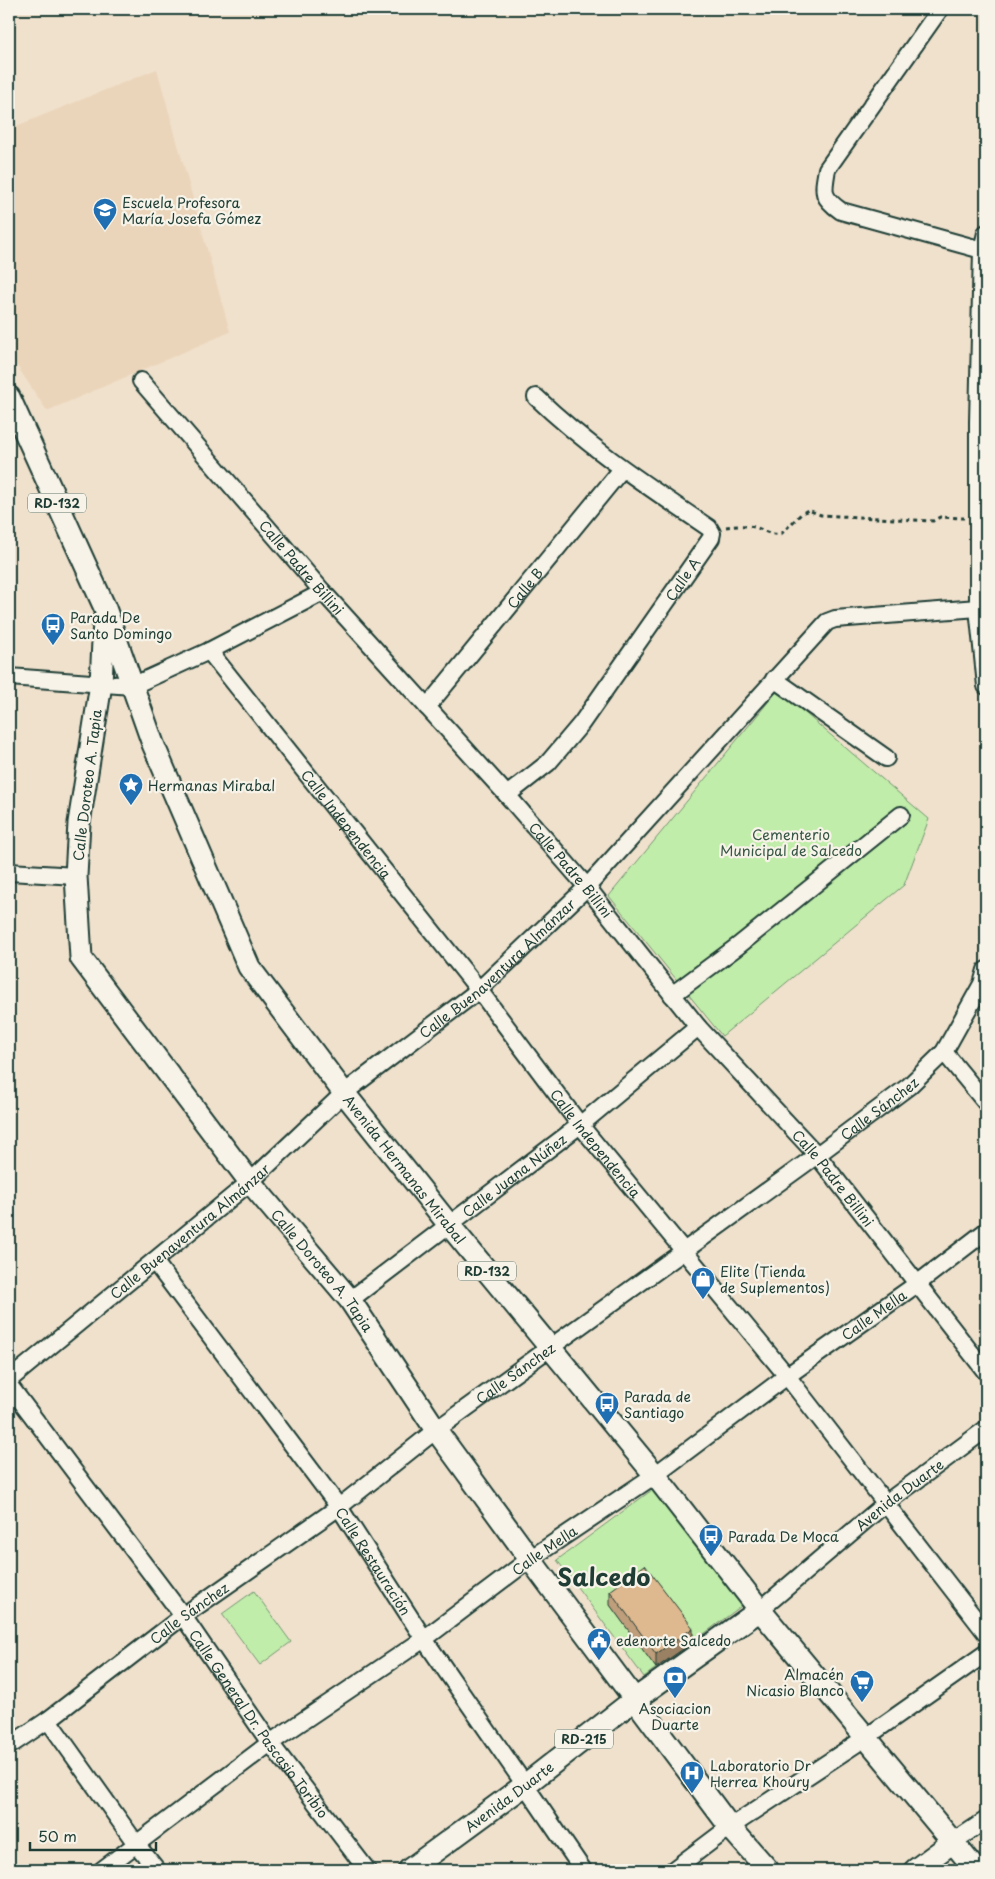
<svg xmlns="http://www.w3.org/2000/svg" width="995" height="1879" font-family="'Playpen Sans',sans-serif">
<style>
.built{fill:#ebd5ba}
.green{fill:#c1edaa;stroke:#70956f}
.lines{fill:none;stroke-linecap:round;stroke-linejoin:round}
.minor-casing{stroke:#1f3d34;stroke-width:20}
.major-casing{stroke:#1f3d34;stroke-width:25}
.path{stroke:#1f3d34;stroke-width:3;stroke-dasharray:4 4;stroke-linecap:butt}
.minor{stroke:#f7f3e8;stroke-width:16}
.major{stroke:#f7f3e8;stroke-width:21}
.wall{fill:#bf9e7b;stroke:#1f3d34}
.shaded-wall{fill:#9b8164;stroke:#1f3d34}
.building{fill:#deb88f;stroke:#1f3d34}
.labels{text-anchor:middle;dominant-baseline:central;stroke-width:4.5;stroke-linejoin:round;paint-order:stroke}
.shield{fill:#f7f3e8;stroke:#60746a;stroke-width:1}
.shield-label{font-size:12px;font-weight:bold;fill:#1f3d34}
.poi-label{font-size:14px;fill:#1f3d34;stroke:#f7f3e8;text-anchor:start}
.street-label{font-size:14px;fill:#1f3d34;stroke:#f7f3e8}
.park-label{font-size:14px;fill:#375746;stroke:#f7f3e8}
.town-label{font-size:24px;font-weight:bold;fill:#1f3d34;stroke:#f7f3e8}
</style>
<rect width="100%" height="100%" fill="#f0e1cd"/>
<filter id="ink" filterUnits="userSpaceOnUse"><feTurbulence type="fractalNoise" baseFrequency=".02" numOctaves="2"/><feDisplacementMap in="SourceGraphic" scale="10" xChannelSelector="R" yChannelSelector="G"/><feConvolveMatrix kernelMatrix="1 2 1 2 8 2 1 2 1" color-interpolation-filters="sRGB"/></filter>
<g filter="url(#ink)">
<path class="built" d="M157,69L230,332L47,411L9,354V129Z"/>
<path class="green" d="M778,690L929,819L904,885L722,1036L609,896Z
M656,1487L744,1604L693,1642L610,1605L656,1668L644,1677L557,1560Z
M254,1591L291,1642L260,1665L222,1614Z"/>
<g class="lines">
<defs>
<g id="minor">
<path d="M940,9L827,169C823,192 821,197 841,211L982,250"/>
<path d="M986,233L982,250L978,422V608L986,686"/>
<path id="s1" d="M141,381L323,592L507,795L587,887L698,1027L817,1155L986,1372"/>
<path id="s2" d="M209,651L479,990L580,1125L787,1376L986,1633"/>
<path d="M9,677L132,686L209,651L323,592"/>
<path d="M774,679L886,758"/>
<path id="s3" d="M427,707L622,469"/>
<path id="s4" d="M507,795L548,763L581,724L711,538L712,533L709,528C649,487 589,448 536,397"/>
<path d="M9,872L76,876"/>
<path d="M672,995L738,946L901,815"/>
<path d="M944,1052L986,1103"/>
<path id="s5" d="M154,1261L339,1507L424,1639L525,1785L583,1870"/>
<path id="s6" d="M350,1300L580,1125L698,1027"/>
<path id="s7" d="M9,1380L250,1182L344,1093L479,990L587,887L827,622L835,619L978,608L986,609"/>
<path id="s8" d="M9,1385L183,1616L270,1743L367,1870"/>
<path id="s9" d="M760,1610L886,1503L986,1429"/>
<path d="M48,1720L137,1845L157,1870"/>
<path id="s10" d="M9,1746L48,1720L183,1616L339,1507L436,1430L817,1155L909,1086L944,1052L982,984L986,970"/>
<path d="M953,1842L986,1820"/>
<path id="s11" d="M102,1870L270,1743L424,1639L530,1559L655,1475L787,1376L917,1284L986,1231"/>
<path d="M673,1870L730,1827L865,1738L986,1653"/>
</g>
<g id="major">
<path id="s12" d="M9,397L105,608L153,744L249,967L344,1093L450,1226L655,1475L760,1610L976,1870"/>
<path id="s13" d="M104,619L101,684L79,823L76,876L81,958L250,1182L350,1300L436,1430L530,1559L730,1827L768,1870"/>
<path id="s14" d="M409,1870L525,1785L634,1700L760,1610"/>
<path d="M915,1870L953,1842"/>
</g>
</defs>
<use href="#minor" class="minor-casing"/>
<use href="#major" class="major-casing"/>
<path class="path" d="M726,527C735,526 745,525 754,527C763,529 770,536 781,534L801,514L808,510L821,515L933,521L940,517L964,518"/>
<use href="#minor" class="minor"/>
<use href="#major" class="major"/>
</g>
<path class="wall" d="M610,1591L693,1642L656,1668L610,1605Z"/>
<path class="shaded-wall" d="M693,1628V1642L656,1668V1654Z"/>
<path class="building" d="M645,1565L693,1628L656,1654L610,1591Z"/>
</g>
<defs>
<symbol id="school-pin" viewBox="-11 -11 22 30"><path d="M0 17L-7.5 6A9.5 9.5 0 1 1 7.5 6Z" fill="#1f6fb2" stroke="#f7f3e8"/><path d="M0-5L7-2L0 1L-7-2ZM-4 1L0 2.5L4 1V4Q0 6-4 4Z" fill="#fff"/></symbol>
<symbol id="bus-pin" viewBox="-11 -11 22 30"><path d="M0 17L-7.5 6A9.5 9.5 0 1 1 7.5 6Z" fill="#1f6fb2" stroke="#f7f3e8"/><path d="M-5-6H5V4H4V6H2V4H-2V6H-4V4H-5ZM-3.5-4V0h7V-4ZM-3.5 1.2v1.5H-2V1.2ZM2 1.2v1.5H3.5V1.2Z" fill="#fff"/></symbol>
<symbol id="sight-pin" viewBox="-11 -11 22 30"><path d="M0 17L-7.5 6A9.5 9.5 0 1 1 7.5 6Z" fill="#1f6fb2" stroke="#f7f3e8"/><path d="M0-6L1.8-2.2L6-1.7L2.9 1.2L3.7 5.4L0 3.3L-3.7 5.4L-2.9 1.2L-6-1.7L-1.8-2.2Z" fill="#fff"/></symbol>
<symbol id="shop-pin" viewBox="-11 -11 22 30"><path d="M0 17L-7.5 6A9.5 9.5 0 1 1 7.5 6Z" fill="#1f6fb2" stroke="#f7f3e8"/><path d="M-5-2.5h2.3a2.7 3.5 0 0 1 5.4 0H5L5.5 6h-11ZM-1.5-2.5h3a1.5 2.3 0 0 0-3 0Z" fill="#fff"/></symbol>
<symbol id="civic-pin" viewBox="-11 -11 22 30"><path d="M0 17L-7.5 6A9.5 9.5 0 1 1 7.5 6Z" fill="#1f6fb2" stroke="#f7f3e8"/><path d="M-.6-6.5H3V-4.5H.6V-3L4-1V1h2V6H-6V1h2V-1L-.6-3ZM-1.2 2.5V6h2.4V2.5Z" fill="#fff"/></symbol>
<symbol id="bank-pin" viewBox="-11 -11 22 30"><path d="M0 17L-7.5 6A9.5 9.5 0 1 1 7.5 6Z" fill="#1f6fb2" stroke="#f7f3e8"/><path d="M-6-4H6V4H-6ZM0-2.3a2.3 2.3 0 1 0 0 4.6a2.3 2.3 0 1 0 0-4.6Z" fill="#fff"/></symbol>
<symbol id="supermarket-pin" viewBox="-11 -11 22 30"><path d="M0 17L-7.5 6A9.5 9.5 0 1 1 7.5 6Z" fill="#1f6fb2" stroke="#f7f3e8"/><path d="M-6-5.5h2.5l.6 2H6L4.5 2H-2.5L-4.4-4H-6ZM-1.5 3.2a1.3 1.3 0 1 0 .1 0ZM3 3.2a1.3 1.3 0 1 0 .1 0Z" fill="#fff"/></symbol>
<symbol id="hospital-pin" viewBox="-11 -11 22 30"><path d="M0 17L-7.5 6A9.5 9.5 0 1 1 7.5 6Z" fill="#1f6fb2" stroke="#f7f3e8"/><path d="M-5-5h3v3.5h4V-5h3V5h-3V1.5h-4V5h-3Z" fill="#fff"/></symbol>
</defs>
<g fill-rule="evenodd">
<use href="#school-pin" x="91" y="196" width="28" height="38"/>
<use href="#bus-pin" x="39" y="611" width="28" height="38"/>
<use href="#sight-pin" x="117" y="771" width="28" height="38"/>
<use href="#shop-pin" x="689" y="1265" width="28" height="38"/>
<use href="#bus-pin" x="593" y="1390" width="28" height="38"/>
<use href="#bus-pin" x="697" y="1522" width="28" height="38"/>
<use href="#civic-pin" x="585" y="1626" width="28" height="38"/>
<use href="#bank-pin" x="661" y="1664" width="28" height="38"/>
<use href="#supermarket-pin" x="848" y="1668" width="28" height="38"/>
<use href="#hospital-pin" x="678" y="1759" width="28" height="38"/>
</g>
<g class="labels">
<g class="shield">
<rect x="28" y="493.5" width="58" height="19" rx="4"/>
<rect x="458" y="1261.5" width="58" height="19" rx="4"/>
<rect x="555" y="1729.5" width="58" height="19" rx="4"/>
</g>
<g class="shield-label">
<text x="57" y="503">RD-132</text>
<text x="487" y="1271">RD-132</text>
<text x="584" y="1739">RD-215</text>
</g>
<g class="poi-label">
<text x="122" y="202">Escuela Profesora<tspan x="122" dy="16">María Josefa Gómez</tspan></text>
<text x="70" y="617">Parada De<tspan x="70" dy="16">Santo Domingo</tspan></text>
<text x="148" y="785">Hermanas Mirabal</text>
<text x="720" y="1271">Elite (Tienda<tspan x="720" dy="16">de Suplementos)</tspan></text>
<text x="624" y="1396">Parada de<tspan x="624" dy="16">Santiago</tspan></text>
<text x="728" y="1536">Parada De Moca</text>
<text x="616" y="1640">edenorte Salcedo</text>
<text x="844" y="1674" text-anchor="end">Almacén<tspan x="844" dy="16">Nicasio Blanco</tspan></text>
<text x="675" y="1708" text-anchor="middle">Asociacion<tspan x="675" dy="16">Duarte</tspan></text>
<text x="710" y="1765">Laboratorio Dr<tspan x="710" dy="16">Herrea Khoury</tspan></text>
</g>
<g class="street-label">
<text stroke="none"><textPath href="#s1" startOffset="246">Calle Padre Billini</textPath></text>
<text stroke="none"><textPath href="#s4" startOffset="280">Calle A</textPath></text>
<text stroke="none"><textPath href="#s3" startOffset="154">Calle B</textPath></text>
<text transform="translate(87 785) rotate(-83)">Calle Doroteo A. Tapia</text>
<text stroke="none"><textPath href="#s2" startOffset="221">Calle Independencia</textPath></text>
<text stroke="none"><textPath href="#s1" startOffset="651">Calle Padre Billini</textPath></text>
<text stroke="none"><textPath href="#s7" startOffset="639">Calle Buenaventura Almánzar</textPath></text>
<text stroke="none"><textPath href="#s10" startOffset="1079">Calle Sánchez</textPath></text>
<text stroke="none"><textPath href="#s2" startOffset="626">Calle Independencia</textPath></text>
<text stroke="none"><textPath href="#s12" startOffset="874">Avenida Hermanas Mirabal</textPath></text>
<text stroke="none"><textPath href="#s6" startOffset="206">Calle Juana Núñez</textPath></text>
<text stroke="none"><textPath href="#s1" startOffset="1056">Calle Padre Billini</textPath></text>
<text stroke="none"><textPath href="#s7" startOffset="234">Calle Buenaventura Almánzar</textPath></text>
<text stroke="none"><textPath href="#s13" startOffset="736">Calle Doroteo A. Tapia</textPath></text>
<text stroke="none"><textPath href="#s11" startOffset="951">Calle Mella</textPath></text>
<text stroke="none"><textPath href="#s10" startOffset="629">Calle Sánchez</textPath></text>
<text stroke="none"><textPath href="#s9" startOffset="181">Avenida Duarte</textPath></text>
<text stroke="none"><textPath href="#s11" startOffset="546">Calle Mella</textPath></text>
<text stroke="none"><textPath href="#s5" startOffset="372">Calle Restauración</textPath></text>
<text stroke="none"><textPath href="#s10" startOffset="224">Calle Sánchez</textPath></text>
<text stroke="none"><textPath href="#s8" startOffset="421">Calle General Dr. Pascasio Toribio</textPath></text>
<text stroke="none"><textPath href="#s14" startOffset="124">Avenida Duarte</textPath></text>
</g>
<g class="park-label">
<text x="791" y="834">Cementerio<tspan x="791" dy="16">Municipal de Salcedo</tspan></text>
</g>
<g class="town-label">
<text x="604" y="1576">Salcedo</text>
</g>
</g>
<rect width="995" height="1879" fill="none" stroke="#f7f3e8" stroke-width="30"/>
<rect x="15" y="15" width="965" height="1849" fill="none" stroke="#1f3d34" stroke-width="2" filter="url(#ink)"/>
<path d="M30 1842v8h126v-8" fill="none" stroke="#1f3d34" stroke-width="2.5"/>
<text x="38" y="1842" font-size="15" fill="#1f3d34" stroke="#f7f3e8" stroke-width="4" paint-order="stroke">50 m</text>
</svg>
